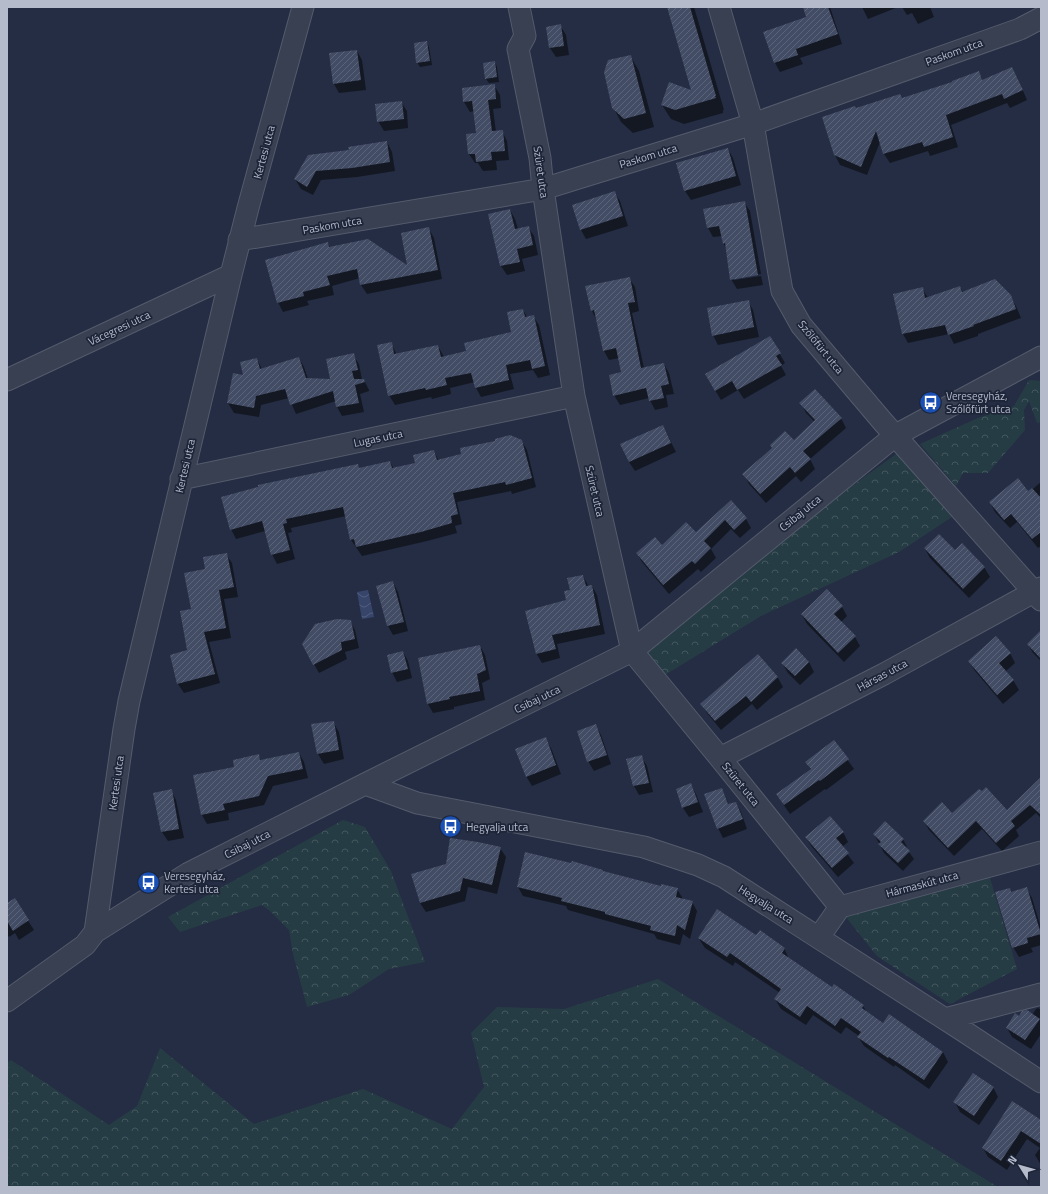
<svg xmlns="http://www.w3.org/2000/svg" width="1048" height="1194" font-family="'Titillium Web',sans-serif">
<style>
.forest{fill:url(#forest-crowns)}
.water{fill:url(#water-waves)}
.shadow{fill:#0007}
.building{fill:url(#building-hatch)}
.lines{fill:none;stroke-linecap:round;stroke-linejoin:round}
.minor-casing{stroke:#545b6d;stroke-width:23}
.minor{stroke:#394052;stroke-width:21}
.labels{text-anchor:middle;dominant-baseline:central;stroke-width:3.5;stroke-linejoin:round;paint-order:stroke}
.street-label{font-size:11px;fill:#b6bbcc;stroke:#1d2538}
.poi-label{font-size:11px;fill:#b6bbcc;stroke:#1d2538;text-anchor:start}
</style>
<defs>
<pattern id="forest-crowns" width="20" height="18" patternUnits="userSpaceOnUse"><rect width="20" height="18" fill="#263c44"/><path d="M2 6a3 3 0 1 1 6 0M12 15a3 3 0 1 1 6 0" fill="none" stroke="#43565e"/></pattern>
<pattern id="water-waves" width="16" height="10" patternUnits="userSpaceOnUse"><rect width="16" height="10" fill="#37456b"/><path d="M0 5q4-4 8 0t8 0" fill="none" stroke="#525e7f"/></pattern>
<pattern id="building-hatch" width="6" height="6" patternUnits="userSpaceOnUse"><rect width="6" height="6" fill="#434c65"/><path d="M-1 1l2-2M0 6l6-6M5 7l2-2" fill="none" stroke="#5c647a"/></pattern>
</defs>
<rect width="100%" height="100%" fill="#242d43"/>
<path class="forest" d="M1029,380L1041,381V422L1037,423L1029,401L1024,410L1025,430L988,473H963L956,486L920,444L978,418L1014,406Z
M899,452L952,517L899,552L761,616L660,678L644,652L798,525Z
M343,820L365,827L391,871L425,962L389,969L349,995L307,1007L293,954L289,930L270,911L262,905L180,932L168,917Z
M990,878L1017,969L950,1004L877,956L845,916Z
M658,979L998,1187H9L7,1185V1063L11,1060L109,1125L137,1106L160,1048L254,1124L363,1089L452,1129L484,1087L471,1033L497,1007L564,1009Z"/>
<path class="water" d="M368,590L374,617L362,619L357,592Z"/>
<path class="shadow" d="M668,7H694L724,110H723V113L684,124L671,119L662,105L693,92Z
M804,7H830L842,44L800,58L803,64L780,72L775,63L808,18Z
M862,7H898L868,19Z
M902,7H930L934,17L918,24L912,13L907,15Z
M560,25L566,35L569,55L556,57L550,48Z
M427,43L429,47L432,65L420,67L417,62Z
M357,51L362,60L366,90L339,93L334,84L330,54Z
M631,57L639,71L654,127L633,133L621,122L613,107Z
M495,62L497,67L499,82L489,83L486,79Z
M978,72L983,81L1017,77L1027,100L1010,108L1007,103L951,125L958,147L930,156L928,151L890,163L884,154L880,142L867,175L840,165L835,155L856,109L903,99L954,83Z
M494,85L500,95L501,108L493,109L496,132L502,131L507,141L509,160L496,161L497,170L483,171L478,163H475L469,154L477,134L474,111L470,112L464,102L463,89Z
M401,102L407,111L408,128L384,131L378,121Z
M387,142L392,152L395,171L357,177L321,180L313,195L301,189L295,179L350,151Z
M728,149L733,158L741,185L691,200L685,191Z
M614,192L620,201L628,226L586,239L581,230Z
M744,202L750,211L761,274L734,278V280L761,276L763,285L737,289L731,279L726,248L723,243L722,236L713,237L708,228L704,210Z
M510,210L515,219L518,229L528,227L534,236L538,255L522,259L525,271L507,275L501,266L489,215Z
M429,229L434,238L442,279L367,294L361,285L360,278L332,286L334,295L307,301L309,305L283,312L278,302L328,243L330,248L409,267Z
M629,278L635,287L639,311L632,313L644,368L664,364L669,373L674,394L666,395L668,407L655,410L649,398L620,405L614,395L622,373L619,358L609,360L604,351L597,321L592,311Z
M960,287L963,292L1010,296L1016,306L1021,318L978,334V336L954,344L949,334L908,343L903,334L894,294L922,288L928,298Z
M748,301L753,310L759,337L718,345L713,335Z
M523,310L527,317L533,316L539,325L550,375L538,378L533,370L510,374L514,389L481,397L476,388L475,382L450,388L451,394L432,399L431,397L395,405L389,395L391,343L397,355L438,346L444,357L468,352L513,333Z
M770,337L785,363L781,366L786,375L744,399L738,390L721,400L706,375Z
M353,355L359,364L362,380H364L369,390V391L360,394L364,412L342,416L337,407L336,401L296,414L289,398L261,405L259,417L234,413L228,403L257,359L262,369L299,358L304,367L308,379L331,380Z
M801,403L841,418L846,428L810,459L815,469L801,482L796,476L766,503L749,484L744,474L793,442L815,422L806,413Z
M663,426L676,452L635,471L629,462Z
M521,440L527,450L536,487L512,494L511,491L457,502L462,524L455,526L457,533L427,541L362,556L351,540L346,516L291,528L292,532L288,533L295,559L277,564L272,554L265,531L236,539L231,529L360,469L390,462L394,469L417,464L434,451L439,461Z
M1041,482V546L1038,548L1017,522L1010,528L995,512L990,502L1028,493Z
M731,502L746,519L751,528L740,538L731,529L711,549L716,558L701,572L698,569L669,594L642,562L637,553L662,546L696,534Z
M925,549L955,551L984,567L990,577L969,598L930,558Z
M226,554L232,563L238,597L224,599L231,638L209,642L220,683L184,693L178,684L171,656L188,651L193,610L206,570Z
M583,576L589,587L592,586L597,595L605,634L557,644L560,658L542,663L536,653Z
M393,582L398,592L408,631L393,635L388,626Z
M842,607L847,616L841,622L855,637L860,646L844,662L807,624L802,615Z
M350,621L355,630L359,648L345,652L347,659L319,673L314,664Z
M1041,631V661L1033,653L1028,644Z
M480,646L485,655L490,679L482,683L485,700L454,707V709L433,713L428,704L419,659Z
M403,652L408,661L412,678L397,682L392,672Z
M1010,653L1015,663L1006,671L1013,680L1019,690L1003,704L975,671L969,661Z
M758,655L778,678L783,687L757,710L752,704L721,730L707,713L701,704Z
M809,662L814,672L800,685L788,673L782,663Z
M333,722L339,732L344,759L324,764L318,754L312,725Z
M596,726L601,735L611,764L594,771L588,761Z
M545,738L551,748L561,774L532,786L526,776Z
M834,741L854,769L826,790L825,789L790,814L783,804L811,770L807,762Z
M299,753L304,762L308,778L273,786L264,805L228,813L229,820L207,824L202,815L236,768L258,755L261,760Z
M641,756L647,766L653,792L639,795L634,786L628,760Z
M1041,778V818L1036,813L1016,830L1019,836L1002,851L982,829L954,856L929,830L924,821L952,814L1007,812Z
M691,784L696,794L703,812L689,817L683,808L677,789Z
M722,789L729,805L736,803L741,812L747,829L723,838L718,828Z
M171,790L176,800L184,838L168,841L162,832Z
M843,832L848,842L842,847L854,863L838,877L812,847L806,838Z
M874,834L903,839L907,847L906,848L914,859L903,871L884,853Z
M500,848L506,857L497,894L468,887L465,901L426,912L420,903Z
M603,870L604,872L662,887L677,889L683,899L692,902L697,911L690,939L683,934L680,945L657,939L654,934L568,910L566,906L523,896L518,887Z
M1026,888L1032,898L1041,928V945L1031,948L1033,952L1019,957L1013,947L1012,893Z
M14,899L34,930L19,940L15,933L9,937L7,934V904Z
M757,936L784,948L789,959L833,988L863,1006L868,1014L884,1024L943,1052L948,1062L929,1089L895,1065L894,1067L864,1046L858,1037L859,1036L846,1027L841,1034L813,1015L806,1025L781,1009L775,999L780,993L735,962L733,966L705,948L699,939Z
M1038,1008L1041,1010V1034L1031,1049L1012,1037L1007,1028L1020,1018L1032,1015L1036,1009Z
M993,1087L998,1097L979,1125L960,1112L955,1102Z
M1041,1121V1165L1035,1155L1040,1148L1027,1139L1007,1170L988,1157L983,1148Z"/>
<path class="building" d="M667,7H690L716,96H715L716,98L675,110L661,105L669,82L691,90Z
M803,7H828L838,34L796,49L798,55L774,63L763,32L806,17Z
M561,24L564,46L549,48L546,27Z
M427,41L430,61L416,63L414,43Z
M357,50L361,80L333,84L329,53Z
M631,55L646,113L624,119L612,108L604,72L608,60Z
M495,61L497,77L485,79L483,63Z
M1012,67L1023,90L1004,99L1002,94L946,115L953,137L924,147L922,142L883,154L876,131L861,167L834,155L822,117L855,106L856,108L900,94L902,98L952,82V81L979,71L982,80Z
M495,84L496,99L488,100L492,131L503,130L505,151L491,152L492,160L476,162L475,154H468L466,134L476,133L472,101L463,102L462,88Z
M402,101L404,119L377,122L375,104Z
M387,141L390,162L352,168L316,171L307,187L294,179L308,155L349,150L348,147Z
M728,148L736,176L684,191L676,163Z
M615,191L623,216L580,230L572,205Z
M745,201L758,275L730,280L725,243L723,244L719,226L707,228L703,209Z
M510,209L515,229L529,226L533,245L517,249L520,262L500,266L488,214Z
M429,227L438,270L360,285L357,269L327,276L330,285L303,292L304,296L277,303L265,260L328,242L329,247L368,239L407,265L401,233Z
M630,277L635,302L628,303L641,368L664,363L669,384L661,386L664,398L649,401L646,388L613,396L609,375L621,372L616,348L603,351L594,310L591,311L585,286Z
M995,279L1011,295L1016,309L973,325L974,326L948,335L945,325L902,334L893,294L923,287L925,298L960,286L962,292Z
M749,300L754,327L712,336L707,308Z
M523,309L525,317L534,315L545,366L532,369L530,360L506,365L509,380L475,388L471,373L445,378L447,385L426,390L425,388L388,396L377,345L392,342L394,354L438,345L441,357L466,351L464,343L511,332L507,312Z
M770,336L781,353L776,356L782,365L737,390L732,381L715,391L705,374Z
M354,353L358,370L352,371L354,379H364L365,382L355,385L359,403L336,407L333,391L290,405L285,389L256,396L254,408L227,403L233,373L243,375L240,362L257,358L260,369L299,357L306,378L330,379L326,359Z
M815,389L842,418L803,451L811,459L795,473L790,467L760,494L742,474L772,448L770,445L785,431L794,440L815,420L799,403Z
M663,425L671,443L629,462L620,444Z
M510,435L522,440L532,478L506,485L505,482L453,493L458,514L451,516L452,523L421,532L356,547L354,539L350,540L343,507L286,519L287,523L283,524L290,550L271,555L262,521L230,530L221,497L258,487V485L358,464L359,468L390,461L392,468L415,463L413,455L434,450L437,460L461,454L460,448L495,441V439Z
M1018,478L1028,491L1032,488L1041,498V532L1032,539L1011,514L1004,520L989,502Z
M731,500L747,518L734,530L725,520L704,541L711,548L695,564L692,561L663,585L636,553L655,537L662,545L686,522L696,532Z
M939,534L955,550L962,543L985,567L963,589L924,548Z
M227,553L234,587L219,590L226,628L204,632L215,674L177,684L170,655L187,650L180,611L191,609L184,573L205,569L203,557Z
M583,575L586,586L592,585L600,625L552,635L556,649L536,654L525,611L566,600L564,591L570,590L567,578Z
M393,581L404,622L387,626L376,586Z
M827,589L843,606L834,614L856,636L838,653L801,614Z
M337,619L351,620L355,639L341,642L342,650L313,665L302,644L315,624Z
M1041,630V659L1027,644Z
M996,636L1011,653L999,663L1014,680L997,695L968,661Z
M480,645L486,670L477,674L480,691L449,697L450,699L427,704L418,658Z
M796,648L809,662L795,676L781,663Z
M403,651L408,669L391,673L387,655Z
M758,654L778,677L751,702L746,696L715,721L700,704Z
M334,721L339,750L317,754L311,724Z
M596,724L607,755L587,762L577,731Z
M546,737L556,765L526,777L515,749Z
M834,740L849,759L820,781L819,780L784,805L776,794L811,769L805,762Z
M299,752L303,769L268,776L259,796L223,804L225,810L201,815L193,775L234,767L233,760L259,754L260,760Z
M642,755L649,783L633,786L626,759Z
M1041,777V815L1030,805L1011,821L1015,826L996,843L976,821L948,848L923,821L942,802L952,813L979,789L982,791L986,787L1007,810Z
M691,783L698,802L682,808L676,789Z
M722,788L728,804L736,802L743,819L717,829L704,794Z
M172,789L179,829L161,832L153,793Z
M830,816L844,832L836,838L849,853L832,868L805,837Z
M885,821L904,839L901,842L910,851L898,863L878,844L881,842L873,834Z
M450,838L478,842L501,847L492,885L463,878L460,891L420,903L411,874L446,864Z
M525,852L571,863L572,861L603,870V871L661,886V884L678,888L676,897L693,901L685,930L677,925L675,936L650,930L651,926L605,914V912L561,901L562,898L517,887Z
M1027,887L1041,934L1027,938L1028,943L1012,948L995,892L1010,888L1011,892Z
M15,898L29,920L13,931L7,921V903Z
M717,909L756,935L760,930L785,948L782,953L832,987L834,984L864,1005L862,1008L883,1023L889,1014L943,1052L924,1080L889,1057L888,1058L857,1037L861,1032L841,1018L835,1026L807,1006L800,1017L774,999L781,989L730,953L727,957L698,938Z
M1027,1010L1040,1019L1025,1040L1006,1028L1015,1013L1019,1016L1022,1011Z
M973,1073L994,1087L974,1116L953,1102Z
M1012,1101L1041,1120V1144L1021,1131L1001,1161L982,1148Z"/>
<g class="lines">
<defs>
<path id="minor" d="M519,7L525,36L518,49L540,158L543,189L574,396L632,651L720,758L840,907
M719,7L753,124L782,291L801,325L883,422L1041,600
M239,240L543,189L753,124L1020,29L1041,18
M7,380L231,275
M181,479L574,396
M720,758L884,674L1041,588
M365,784L417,803L644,847L698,865L724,877L962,1030L1041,1082
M95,932L124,729L129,701L231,275L248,208L303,7
M819,937L840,907L1041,852
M7,1001L85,945L95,932L189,873L365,784L632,651L896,435L1041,357
M945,1019L1041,994"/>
</defs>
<use href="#minor" class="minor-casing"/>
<use href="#minor" class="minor"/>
</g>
<defs>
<symbol id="bus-disc" viewBox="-11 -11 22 22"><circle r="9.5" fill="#1a4fb4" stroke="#1d2538"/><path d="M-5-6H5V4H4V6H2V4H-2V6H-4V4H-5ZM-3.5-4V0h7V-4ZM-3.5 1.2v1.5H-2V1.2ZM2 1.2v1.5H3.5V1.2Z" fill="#fff"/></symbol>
</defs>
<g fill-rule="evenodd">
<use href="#bus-disc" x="918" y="390" width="25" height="25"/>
<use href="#bus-disc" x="438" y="814" width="25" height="25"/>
<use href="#bus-disc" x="136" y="870" width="25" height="25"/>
</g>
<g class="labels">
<g class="street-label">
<text transform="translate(954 52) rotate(-20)">Paskom utca</text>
<text transform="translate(264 152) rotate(-75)">Kertesi utca</text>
<text transform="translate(648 156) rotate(-17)">Paskom utca</text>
<text transform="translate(541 172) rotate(82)">Szüret utca</text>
<text transform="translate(332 225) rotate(-10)">Paskom utca</text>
<text transform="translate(119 328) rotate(-25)">Vácegresi utca</text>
<text transform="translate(821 347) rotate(51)">Szőlőfürt utca</text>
<text transform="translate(378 438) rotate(-12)">Lugas utca</text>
<text transform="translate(185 466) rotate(-77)">Kertesi utca</text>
<text transform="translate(595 491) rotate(77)">Szüret utca</text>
<text transform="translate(800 513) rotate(-39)">Csibaj utca</text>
<text transform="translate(882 675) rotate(-28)">Hársas utca</text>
<text transform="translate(537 699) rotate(-26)">Csibaj utca</text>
<text transform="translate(116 783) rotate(-82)">Kertesi utca</text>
<text transform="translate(741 784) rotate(51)">Szüret utca</text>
<text transform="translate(247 844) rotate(-27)">Csibaj utca</text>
<text transform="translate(922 884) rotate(-15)">Hármaskút utca</text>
<text transform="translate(766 904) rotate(32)">Hegyalja utca</text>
</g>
<g class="poi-label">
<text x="946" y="396">Veresegyház,<tspan x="946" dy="13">Szőlőfürt utca</tspan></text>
<text x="466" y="827">Hegyalja utca</text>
<text x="164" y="876">Veresegyház,<tspan x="164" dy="13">Kertesi utca</tspan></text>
</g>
</g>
<rect width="1048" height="1194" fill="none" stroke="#b6bbcc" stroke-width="16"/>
<g transform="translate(1020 1166) rotate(307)" stroke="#1d2538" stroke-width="3" paint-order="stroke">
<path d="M0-3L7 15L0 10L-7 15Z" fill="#b6bbcc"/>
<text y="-6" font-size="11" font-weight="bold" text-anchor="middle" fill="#b6bbcc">N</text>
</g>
</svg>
